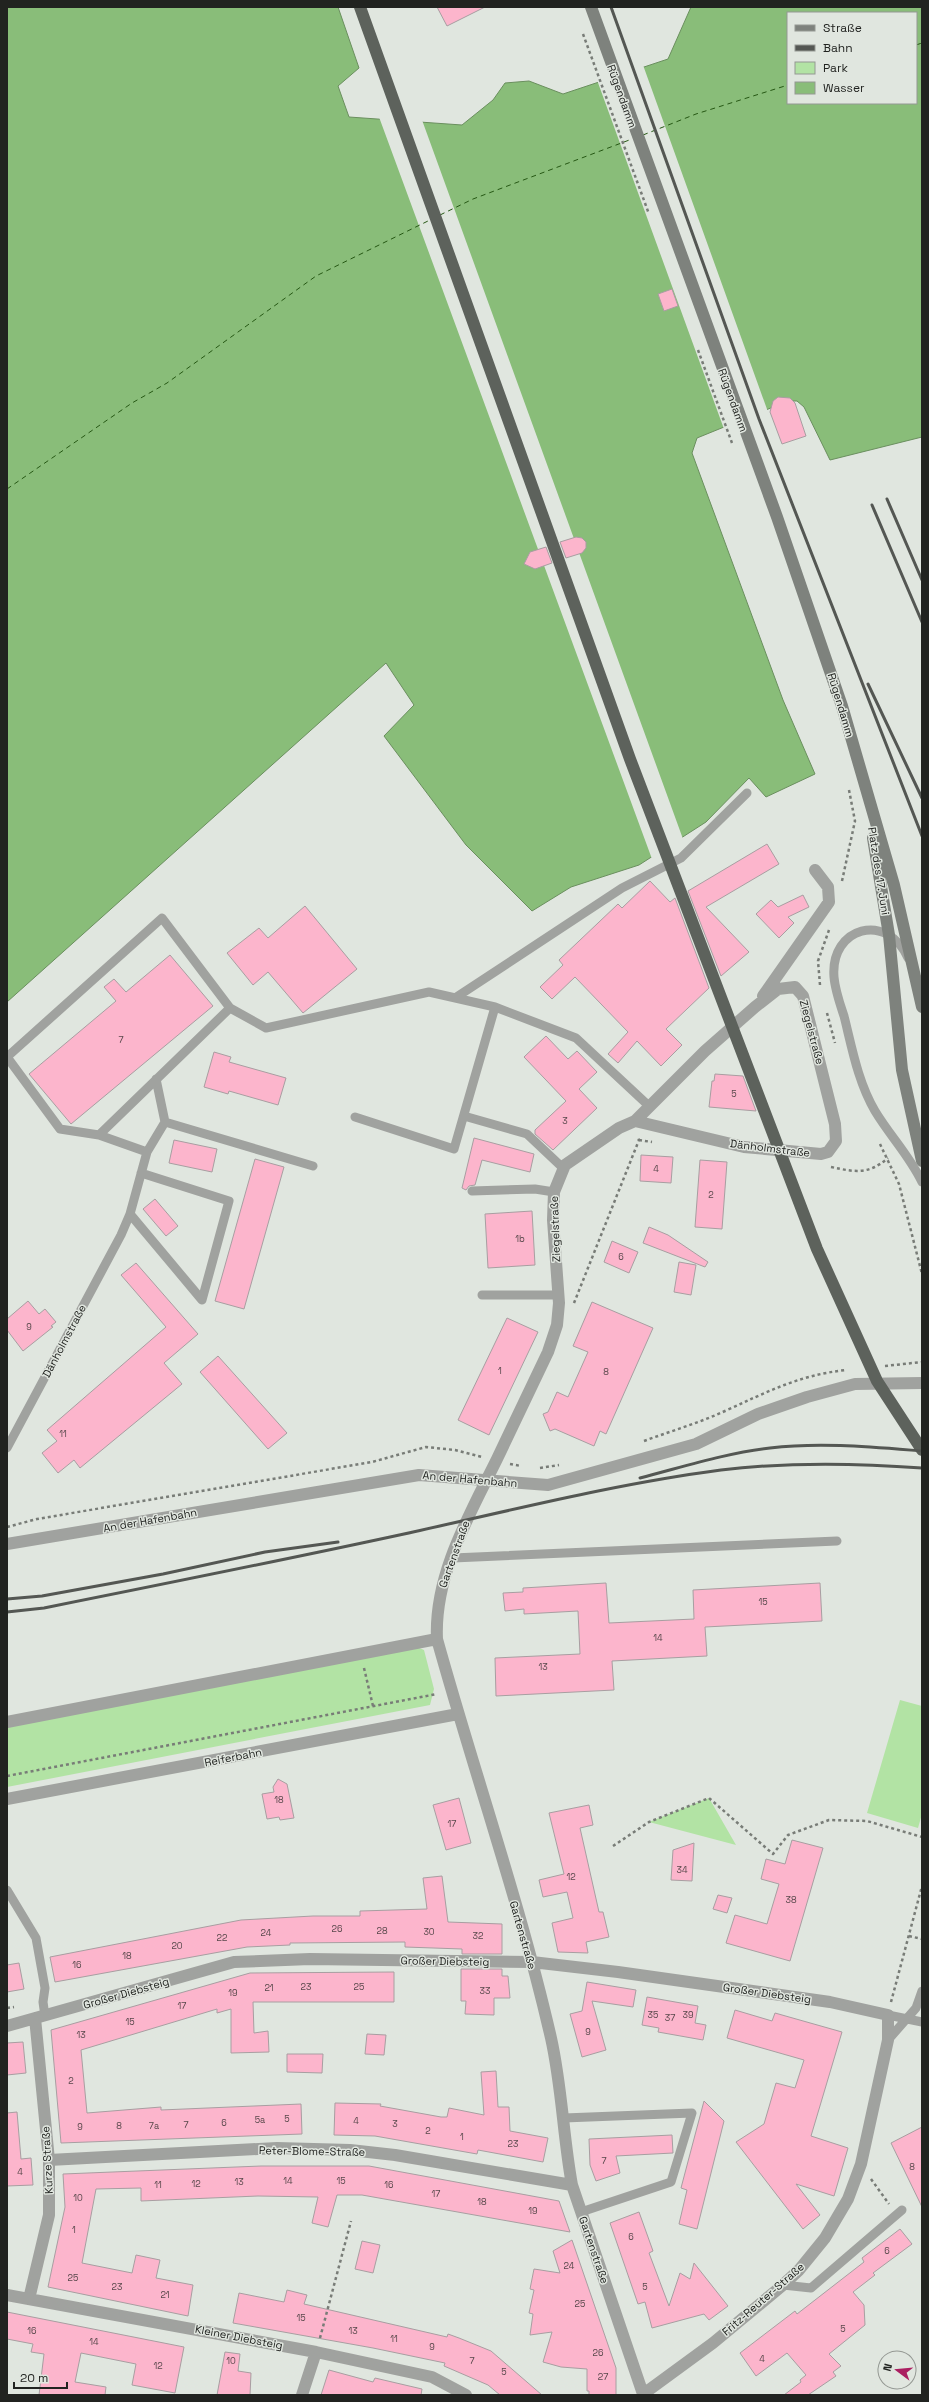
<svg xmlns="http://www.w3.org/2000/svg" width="929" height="2402" font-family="'Space Grotesk',sans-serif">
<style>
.green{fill:#b2e3a4}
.water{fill:#89bd79;stroke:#6a8f5e;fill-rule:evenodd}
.pier{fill:#e0e6df}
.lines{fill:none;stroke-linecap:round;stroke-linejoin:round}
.ferry{stroke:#265814;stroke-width:1;stroke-dasharray:5 4;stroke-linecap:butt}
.building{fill:#fcb5cc;stroke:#a89ea1}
.path{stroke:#787c77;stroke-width:2.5;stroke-dasharray:3 3;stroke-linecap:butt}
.service{stroke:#a0a29f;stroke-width:9}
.minor{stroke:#a0a29f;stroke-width:12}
.secondary{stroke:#7e827d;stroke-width:12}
.trunk{stroke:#5d625c;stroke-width:12}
.rail{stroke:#545753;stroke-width:3}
.labels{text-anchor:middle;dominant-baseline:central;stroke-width:3;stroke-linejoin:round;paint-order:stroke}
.number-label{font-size:9px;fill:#58484b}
.street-label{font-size:11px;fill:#212320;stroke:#e0e6df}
</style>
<rect width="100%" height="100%" fill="#e0e6df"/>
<path class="green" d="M417,1647L424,1650L434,1689L430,1705L7,1787V1725Z
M900,1700L922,1706V1814L918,1828L867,1813Z
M709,1798L736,1845L649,1822Z"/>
<path class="water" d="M7,7H338L359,68L338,86L349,117L462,125L493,100L505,83L529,81L563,94L668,59L691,7H922V437L830,460L804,407L797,401H788L697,438L692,453L783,700L815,774L766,797L749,778L706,822L639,865L571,887L532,911L466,845L384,736L414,705L386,663L7,1002ZM788,13H916V103H788Z"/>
<path class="pier" d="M643,65L768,412L724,429L597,80Z
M379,117L422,120L683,839L652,859Z"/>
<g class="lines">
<path class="ferry" d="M916,45L922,43
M643,135L696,114L788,85
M440,215L473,199L632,139
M7,489L132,403L167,383L316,276L430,220"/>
</g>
<path class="building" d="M437,7H485L447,26Z
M672,289L678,306L664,311L658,294Z
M778,397L790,398L795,403L806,436L782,444L770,412L773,401Z
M576,537L582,538L586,542V548L582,553L566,558L560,542Z
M546,547L552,563L535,569L524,564L530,552Z
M767,844L779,864L706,907L749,952L721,976L688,891Z
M650,881L670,902L675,898L709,988L666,1029L682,1045L661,1066L637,1041L618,1063L608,1054L628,1032L575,977L552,999L540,987L563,965L559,960L618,904L622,908Z
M803,895L809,907L788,917L794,923L779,938L756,914L771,900L778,907Z
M305,906L357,969L303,1013L268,972L253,985L227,953L259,928L268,938Z
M170,955L213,1006L71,1124L29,1074L116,1001L104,987L114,979L126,992Z
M546,1036L568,1059L577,1051L597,1072L579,1089L597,1108L553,1150L535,1134V1130L566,1101L524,1057Z
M214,1052L231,1057L229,1062L286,1078L278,1105L229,1091L228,1094L204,1087Z
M715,1074L743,1076L756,1111L709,1107L712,1081H714Z
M474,1138L534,1154L530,1172L482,1160L475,1185L469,1186L466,1190L462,1188Z
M174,1140L217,1149L212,1172L169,1163Z
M641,1155L673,1157L671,1183L640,1181Z
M255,1159L284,1167L244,1309L215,1301Z
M700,1160L727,1162L722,1229L695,1227Z
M155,1199L178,1226L166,1236L143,1209Z
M532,1211L535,1265L488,1268L485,1214Z
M649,1227L668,1235L708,1262L705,1267L643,1243Z
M612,1241L638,1252L629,1273L604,1262Z
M679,1262L696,1265L691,1295L674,1292Z
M136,1263L198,1334L164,1363L182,1384L80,1468L74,1460L58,1473L42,1453L57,1441L47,1430L166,1327L121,1275Z
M28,1301L39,1314L45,1309L56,1322L51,1326L53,1327L23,1351L7,1330V1319Z
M592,1302L653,1328L606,1434L600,1431L594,1446L555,1429L550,1431L543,1414L548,1412L557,1392L568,1397L588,1352L573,1346Z
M507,1318L538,1332L489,1435L458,1420Z
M218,1356L287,1433L268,1449L200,1372Z
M606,1583L609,1623L694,1619L693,1590L820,1583L822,1621L705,1627L707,1656L612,1661L614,1690L496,1696L495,1658L580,1654L578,1611L524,1614V1609L505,1611L503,1593L523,1592V1588Z
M278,1779L287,1784L294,1818L280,1820L279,1817L267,1819L262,1794L274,1792L273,1787Z
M459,1798L471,1843L446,1850L433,1805Z
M589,1805L593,1825L580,1828L599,1912H603L609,1937L586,1942L588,1953L558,1952L552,1923L573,1918L567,1892L543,1897L539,1880L564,1874L549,1813Z
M792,1840L823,1848L790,1961L726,1943L735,1915L767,1924L779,1884L761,1879L766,1859L785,1864Z
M694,1843L692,1881L671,1880L673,1850Z
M442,1876L448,1922L502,1924V1954H462V1949L405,1947V1942L290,1943V1945L247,1947L55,1982L50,1957L241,1920L313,1916H360V1911L427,1909L423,1878Z
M718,1895L732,1898L727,1913L713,1909Z
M19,1963L24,1989L7,1992V1965Z
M461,1969H502V1976H508L510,1998H494V2015L465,2014L466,2001H461Z
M394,1972V2002H253L254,2033L268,2031L269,2052L231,2053V2009L217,2013V2009L81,2050L87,2113L161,2107V2110L301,2104L302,2134L61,2143L51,2030L250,1973Z
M587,1982L636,1990L633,2007L592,2001L606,2050L582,2057L570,2014L582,2011Z
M647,1997L698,2006L695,2023L706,2025L703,2040L658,2032L659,2028L642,2025Z
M735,2010L772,2021L775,2013L842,2032L811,2136L848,2148L834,2196L796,2184L820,2215L803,2229L736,2142L764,2124L776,2083L795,2088L804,2060L727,2038Z
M367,2034L386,2035L384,2055L365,2054Z
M23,2042L26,2073L7,2075V2043Z
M287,2054H323L322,2073L287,2072Z
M496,2071L498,2107H509L510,2131L548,2138L543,2162L478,2150L477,2154L375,2136L334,2135L335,2103L381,2104L380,2106L441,2117H447L449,2108L484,2115L481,2072Z
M704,2101L724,2121L697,2229L679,2224L687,2190L681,2188Z
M17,2112L21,2159L31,2158L33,2185L7,2186V2113Z
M922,2127V2207L891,2143Z
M672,2135L673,2153L616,2156L620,2173L596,2181L590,2165L589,2139Z
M261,2166H369L559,2201L570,2232L362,2195H337L328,2227L312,2223L318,2197L258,2196L141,2201V2188L96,2189L82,2263L132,2273L136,2255L160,2260L156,2278L193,2285L188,2316L48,2287L65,2207L63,2174Z
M639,2212L653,2251L649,2253L669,2306L680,2273L690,2279L694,2263L728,2306L709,2320L704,2314L652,2328L645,2302L638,2304L610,2223Z
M900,2229L912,2244L873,2273L875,2275L853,2292L864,2305L865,2325L829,2354L841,2366L833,2372L836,2376L808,2395H784L801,2382L800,2380L806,2375L787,2353L756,2376L740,2353L795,2311L797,2314L864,2262L862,2258Z
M572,2240L616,2368V2395H589V2391H587V2369L561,2367L543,2362L552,2332L530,2335L533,2314L529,2313L534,2290L530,2289L534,2269L560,2273L553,2251Z
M362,2241L380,2245L373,2273L355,2269Z
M287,2290L307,2295L304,2304L447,2337L448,2334L459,2338L491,2351L542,2395H500L488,2385L444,2366L445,2363L373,2348L233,2323L239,2293L284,2302Z
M7,2312L184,2347L175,2393L132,2385L136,2364L81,2353L75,2382L106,2387L105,2395H39L44,2354L31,2352L33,2344L7,2339Z
M225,2352L240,2354L238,2371L251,2373L250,2395H217Z
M329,2370L373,2382L375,2378L422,2389L421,2395H321Z"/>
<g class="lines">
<path class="path" d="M583,34L649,214
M698,350L732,443
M842,881L855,821L849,790
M820,985L818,961L829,930
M827,1013L835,1043
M639,1140L652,1142
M880,1144L899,1184L922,1274
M831,1167C855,1172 868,1175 888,1158
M574,1303L639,1140L638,1137
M885,1366L922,1362
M644,1441C671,1431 699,1423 725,1411C767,1392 799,1375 846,1370
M510,1464L521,1466
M540,1468L559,1465
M7,1527L37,1519L372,1462L426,1447L455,1450L482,1457
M364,1668L373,1706
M7,1776L437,1694
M613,1846L649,1822L709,1798L773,1854L788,1835L829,1820L867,1821L922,1837
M909,1936L922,1939
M891,2002L922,1886
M7,2008L14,2007
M871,2179L889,2204
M320,2338L351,2221"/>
<path class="service" d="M908,958C887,911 830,927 834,977C835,990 840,1004 844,1016C852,1048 858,1082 875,1111C890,1136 909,1155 922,1182
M455,998L622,888L681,858L747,793
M156,1079L165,1122L313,1166
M464,1116L527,1134L563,1168
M355,1117L454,1149L495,1007
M99,1135L230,1008
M147,1152L165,1122
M472,1191L535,1189L554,1192
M130,1214L202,1300L229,1201L141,1173
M482,1295H559
M7,1448L121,1235L130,1214L147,1152L99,1135L60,1129L7,1057L162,918L230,1008L266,1028L429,992L495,1007L576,1038L649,1106
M453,1558L837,1541
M7,1890L36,1938L45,1988L43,2002L45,2016
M888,2015L922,2022
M888,2040L916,2008L922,1991
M564,2118L692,2113L671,2182L581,2212
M783,2285L811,2288L902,2210"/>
<path class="minor" d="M763,996L829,902L828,887L815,870
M635,1121L744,1147L821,1154L828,1152L836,1141L835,1124L803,996L795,987L778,989L755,1007L705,1051L635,1121L619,1128L565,1165L554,1192L553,1220L559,1303L557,1325L548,1352C531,1388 514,1424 497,1459C469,1516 434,1575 437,1639C474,1772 520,1903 551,2038C562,2087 563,2136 572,2185L643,2394
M7,1544L419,1475L548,1485L696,1444L758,1414L807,1397L855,1384L922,1383
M7,1722L437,1639
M7,1799L458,1714
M7,2026L234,1962L310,1959L532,1962L618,1972L830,2002L888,2015V2040L861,2164L848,2199L825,2238L799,2270L783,2285L713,2343L642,2395
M49,2160L277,2148L350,2150L395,2155L572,2185
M7,2295L316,2352L432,2377L466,2395
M29,2299L49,2215V2160L35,2018
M302,2395L316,2352"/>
<path class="secondary" d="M591,7L777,517L842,706L894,885L922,1007
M873,838L889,935L902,1070L922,1161"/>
<path class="trunk" d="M360,7L630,759L817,1249L877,1381L922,1450"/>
<path class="rail" d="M611,7L759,419L922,836
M887,499L922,580
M872,505L922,622
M868,684L922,798
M640,1478C683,1467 726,1453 770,1448C820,1442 872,1447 922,1451
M7,1599L42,1596L163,1574L265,1552L338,1542
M7,1612L44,1608C164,1584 284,1560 404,1534C509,1511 614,1484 721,1470C787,1462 855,1463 922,1468"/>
</g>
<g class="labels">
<g class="number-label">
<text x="121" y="1040">7</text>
<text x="734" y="1094">5</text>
<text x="565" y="1121">3</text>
<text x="656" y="1169">4</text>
<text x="711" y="1195">2</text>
<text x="520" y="1239">1b</text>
<text x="621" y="1257">6</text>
<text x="29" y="1327">9</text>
<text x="500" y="1371">1</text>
<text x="606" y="1372">8</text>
<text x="63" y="1434">11</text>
<text x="763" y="1602">15</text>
<text x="658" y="1638">14</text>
<text x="543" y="1667">13</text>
<text x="279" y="1800">18</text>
<text x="452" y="1824">17</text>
<text x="682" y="1870">34</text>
<text x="571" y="1877">12</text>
<text x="791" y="1900">38</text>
<text x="337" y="1929">26</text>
<text x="382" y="1931">28</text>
<text x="429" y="1932">30</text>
<text x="266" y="1933">24</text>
<text x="478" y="1936">32</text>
<text x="222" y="1938">22</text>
<text x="177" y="1946">20</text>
<text x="127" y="1956">18</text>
<text x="77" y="1965">16</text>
<text x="306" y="1987">23</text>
<text x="359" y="1987">25</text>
<text x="269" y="1988">21</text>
<text x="485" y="1991">33</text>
<text x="233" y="1993">19</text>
<text x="182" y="2006">17</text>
<text x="653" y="2015">35</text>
<text x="688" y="2015">39</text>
<text x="670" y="2018">37</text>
<text x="130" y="2022">15</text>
<text x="588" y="2032">9</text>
<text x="81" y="2035">13</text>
<text x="71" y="2081">2</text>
<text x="287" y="2119">5</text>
<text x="260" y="2120">5a</text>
<text x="356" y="2121">4</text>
<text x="224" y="2123">6</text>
<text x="395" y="2124">3</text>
<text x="186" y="2125">7</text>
<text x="119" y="2126">8</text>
<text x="154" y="2126">7a</text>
<text x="80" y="2127">9</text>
<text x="428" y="2131">2</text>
<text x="462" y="2137">1</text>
<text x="513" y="2144">23</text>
<text x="604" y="2161">7</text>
<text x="912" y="2167">8</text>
<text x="20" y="2172">4</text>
<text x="288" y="2181">14</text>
<text x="341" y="2181">15</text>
<text x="239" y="2182">13</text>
<text x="196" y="2184">12</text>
<text x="158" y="2185">11</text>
<text x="389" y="2185">16</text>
<text x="436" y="2194">17</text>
<text x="78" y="2198">10</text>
<text x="482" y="2202">18</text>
<text x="533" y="2211">19</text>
<text x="74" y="2230">1</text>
<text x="631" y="2237">6</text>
<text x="887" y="2251">6</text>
<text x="569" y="2266">24</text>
<text x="73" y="2278">25</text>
<text x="117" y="2287">23</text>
<text x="645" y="2287">5</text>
<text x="165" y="2295">21</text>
<text x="580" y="2304">25</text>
<text x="301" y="2318">15</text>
<text x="843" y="2329">5</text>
<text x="32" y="2331">16</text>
<text x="353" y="2331">13</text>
<text x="394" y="2339">11</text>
<text x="94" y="2342">14</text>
<text x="432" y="2347">9</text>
<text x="598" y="2353">26</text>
<text x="762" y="2359">4</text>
<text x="231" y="2361">10</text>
<text x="472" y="2361">7</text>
<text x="158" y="2366">12</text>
<text x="504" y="2372">5</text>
<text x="603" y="2377">27</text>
</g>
<g class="street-label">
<text transform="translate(622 96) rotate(70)">Rügendamm</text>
<text transform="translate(733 400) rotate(70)">Rügendamm</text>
<text transform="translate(841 705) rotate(73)">Rügendamm</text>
<text transform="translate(879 871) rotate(81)">Platz des 17. Juni</text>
<text transform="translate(812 1032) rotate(75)">Ziegelstraße</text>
<text transform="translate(770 1148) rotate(7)">Dänholmstraße</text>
<text transform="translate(555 1229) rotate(-92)">Ziegelstraße</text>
<text transform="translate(64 1341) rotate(-62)">Dänholmstraße</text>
<text transform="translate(470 1479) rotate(5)">An der Hafenbahn</text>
<text transform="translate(150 1520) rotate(-10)">An der Hafenbahn</text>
<text transform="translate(454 1554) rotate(-70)">Gartenstraße</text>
<text transform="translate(233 1757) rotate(-11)">Reiferbahn</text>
<text transform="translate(523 1935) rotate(74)">Gartenstraße</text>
<text transform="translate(445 1961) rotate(1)">Großer Diebsteig</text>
<text transform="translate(126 1993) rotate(-16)">Großer Diebsteig</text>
<text transform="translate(767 1993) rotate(8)">Großer Diebsteig</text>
<text transform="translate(312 2151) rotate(1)">Peter-Blome-Straße</text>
<text transform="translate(47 2160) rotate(-93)">Kurze Straße</text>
<text transform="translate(594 2250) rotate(71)">Gartenstraße</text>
<text transform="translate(763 2299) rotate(-41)">Fritz-Reuter-Straße</text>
<text transform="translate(239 2337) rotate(11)">Kleiner Diebsteig</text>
</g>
</g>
<rect width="929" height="2402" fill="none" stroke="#212320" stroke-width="16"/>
<rect x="787" y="12" width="130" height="92" fill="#e0e6df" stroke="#949893"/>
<rect x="795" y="25" width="20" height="6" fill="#7e827d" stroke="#949893"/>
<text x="823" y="32" font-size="12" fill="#212320">Straße</text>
<rect x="795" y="45" width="20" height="6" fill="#545753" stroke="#949893"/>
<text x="823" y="52" font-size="12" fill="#212320">Bahn</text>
<rect x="795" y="62" width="20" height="12" fill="#b2e3a4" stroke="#949893"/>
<text x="823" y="72" font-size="12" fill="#212320">Park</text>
<rect x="795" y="82" width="20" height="12" fill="#89bd79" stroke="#949893"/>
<text x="823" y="92" font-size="12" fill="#212320">Wasser</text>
<g transform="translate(897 2370) rotate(286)"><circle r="19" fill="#e0e6df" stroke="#949893"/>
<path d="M0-3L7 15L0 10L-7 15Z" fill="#ab1f61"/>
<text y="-6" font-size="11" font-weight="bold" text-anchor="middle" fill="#212320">N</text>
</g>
<path d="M14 2382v6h53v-6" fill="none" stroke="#212320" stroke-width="2"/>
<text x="20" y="2382" font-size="12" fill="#212320" stroke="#e0e6df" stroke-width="3" paint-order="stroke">20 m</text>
</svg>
